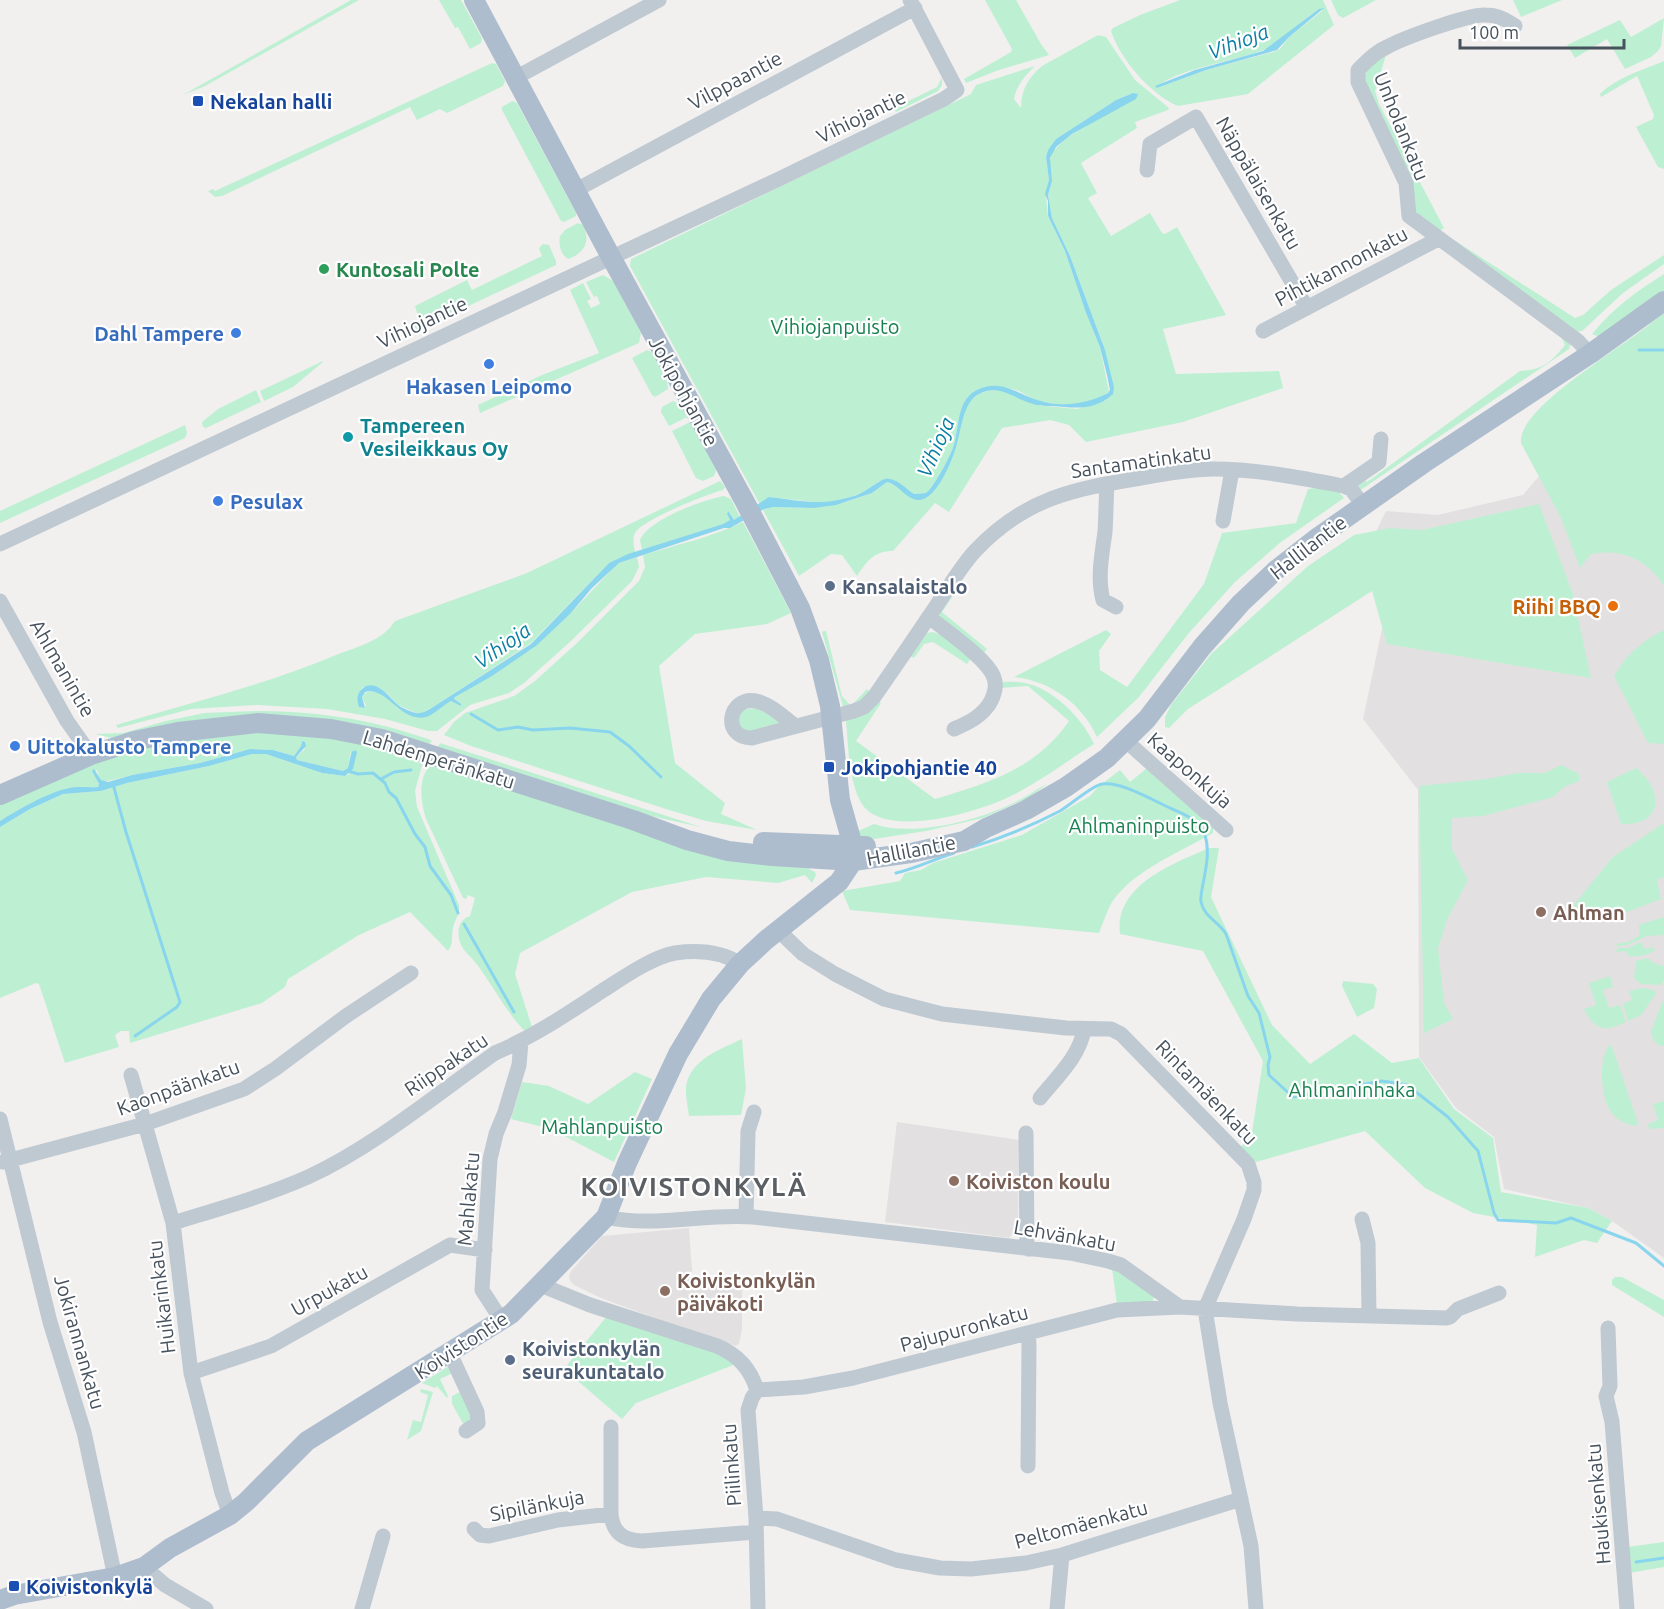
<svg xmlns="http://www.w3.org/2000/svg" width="1664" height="1609" font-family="Ubuntu,sans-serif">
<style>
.education{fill:#e3e0e1}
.green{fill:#bdf0d2;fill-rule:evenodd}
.water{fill:#89d5ed}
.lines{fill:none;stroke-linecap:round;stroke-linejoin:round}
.stream{stroke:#89d5ed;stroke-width:3}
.minor{stroke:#bfc9d1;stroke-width:15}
.major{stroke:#aebdce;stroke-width:20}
.transit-dot{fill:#1a4fb4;stroke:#fff;stroke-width:2}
.leisure-dot{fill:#2e9e5b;stroke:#fff;stroke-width:2}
.shop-dot{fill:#3f7fe0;stroke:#fff;stroke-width:2}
.culture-dot{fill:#0f9aa8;stroke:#fff;stroke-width:2}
.service-dot{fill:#5c6f8a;stroke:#fff;stroke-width:2}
.food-dot{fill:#e8710a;stroke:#fff;stroke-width:2}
.education-dot{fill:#8d6e63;stroke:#fff;stroke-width:2}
.labels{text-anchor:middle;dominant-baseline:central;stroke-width:4.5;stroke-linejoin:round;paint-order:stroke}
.street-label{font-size:20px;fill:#47525d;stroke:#fff}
.transit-label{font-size:20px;font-weight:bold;fill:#164399;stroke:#fff;text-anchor:start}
.leisure-label{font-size:20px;font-weight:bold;fill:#27864d;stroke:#fff;text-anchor:start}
.park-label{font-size:20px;fill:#16804f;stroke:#fff}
.shop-label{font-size:20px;font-weight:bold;fill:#366cbe;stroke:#fff;text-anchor:start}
.culture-label{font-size:20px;font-weight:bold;fill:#0d838f;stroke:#fff;text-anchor:start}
.service-label{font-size:20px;font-weight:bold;fill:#4e5e75;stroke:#fff;text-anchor:start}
.food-label{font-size:20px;font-weight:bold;fill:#c56008;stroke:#fff;text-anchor:end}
.education-label{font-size:20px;font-weight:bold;fill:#785e54;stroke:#fff;text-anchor:start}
.water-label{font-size:21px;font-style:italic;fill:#0a7ea4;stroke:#fff}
.district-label{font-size:26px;font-weight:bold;letter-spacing:1.5px;fill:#5b5f64;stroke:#fff}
</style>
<rect width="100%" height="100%" fill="#f2efef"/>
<path class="education" d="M1664,341V1258L1612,1221L1588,1208L1504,1189L1494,1137L1456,1108L1419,1057L1418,790L1363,719L1391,586L1356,573L1386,511L1438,515L1523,495L1655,342Z
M897,1122L1019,1140L1018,1228L1009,1238L885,1222Z
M689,1228L693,1284L742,1283V1329L739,1344L736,1346L679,1327L601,1298L574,1285L570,1281L569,1276L571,1271L602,1236Z"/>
<path class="green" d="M351,0H359L205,86L183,95Z
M439,0H461L482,38L481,43L470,49L458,27L455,28Z
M985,0H1016L1041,44L1049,55L996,71L966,83L964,79L1011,52L1012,49Z
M1180,0H1323L1334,25L1248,94L1178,106C1151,95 1120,59 1111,31L1113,28L1140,15ZM1322,8V11L1289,37L1280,49L1273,52L1206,70L1157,88C1171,70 1238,60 1261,51C1284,43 1300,19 1322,8Z
M1331,0H1376L1343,18L1338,15Z
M1513,0H1562L1521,17Z
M1664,18L1661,46L1658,51L1651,57L1625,69L1607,39L1575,58L1567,45L1620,20L1631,37Z
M1098,35L1106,37L1135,80L1169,108L1168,110L1135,122L1137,128L1081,163L1097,193L1088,198L1111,236L1150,213L1162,233L1165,234L1177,227L1226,315L1163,329L1176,374L1279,371L1283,388L1183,422L1086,442L1069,425L1050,420L1002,428L949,512L935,503L893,551C874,551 867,561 857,576L842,555L831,554L799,576L630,266L631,259L971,94L976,85L1035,66C1025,76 1017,84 1014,99L1021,108C1021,90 1028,78 1042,66ZM1133,93L1111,111L1068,137L1052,152L1049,164L1052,181L1048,195L1052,218L1070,256L1102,342L1114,387L1106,400L1077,409L1036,405L1002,390L988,391L976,395L969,402L962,419L954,452L937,487L917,500L893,483L887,482L872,493L846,502L814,508L774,507L764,509L769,497L822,503L841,500L862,493L880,481L894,480L914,494L926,493C934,487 951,455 954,445C959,430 958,398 976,391C990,386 1007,386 1021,392C1027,395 1032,399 1038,401C1061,407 1089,406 1109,392L1100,347L1086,313L1065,251L1048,216L1046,196L1049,180L1046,157L1048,150L1056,139L1116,100Z
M1387,52L1375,91L1379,104L1444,228L1438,232L1417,217L1365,81V70Z
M1664,61V169L1658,167L1636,127L1653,119L1654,115L1637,76L1601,97L1600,94C1617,77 1643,70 1664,61Z
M492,63L496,64L505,81L503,86L447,113L440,109L417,120L410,107L222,196L215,197L208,191L213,189L215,191Z
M942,77V85L938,91L896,112L894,108L937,87Z
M512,101L517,103L576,213V216L564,222L561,221L502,110V107Z
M578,223L583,225C591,241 585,253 568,259C561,255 558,244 560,236L565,230Z
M1454,240L1575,318L1583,315L1611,290L1664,255V264L1623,293L1582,331L1575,332L1452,243Z
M543,244L549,245L556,261V265L406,335L419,319L415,306L467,280L472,290L542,256L539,248Z
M1664,274V293L1600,337L1592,334C1612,309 1637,291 1664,274Z
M603,275L613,281L641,333L639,343L480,413L478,405L542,375L599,353L570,290L583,283L591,299L587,301L591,308L600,304L597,296L594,297L586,282Z
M1664,312V586C1648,560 1622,548 1591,554L1580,568L1561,518L1521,443C1517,405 1636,341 1664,312Z
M1561,336L1571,343L1569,349L1362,489L1358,490L1356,488L1363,478L1367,482L1520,371C1543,370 1551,362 1565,345Z
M647,350C657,353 668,378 668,389L655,397L652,395L632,358Z
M323,361V362L293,387L264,401L260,391Z
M256,390L261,402L206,428L203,427L202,422L218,409Z
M673,401L681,405L687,417L669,426L661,412L662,407Z
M690,422L716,470L714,476L703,481L696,478L672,431Z
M185,425L187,433L185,438L0,523V511Z
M720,481L725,487L723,490C707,494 642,520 635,533C632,539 634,546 635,552L609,563L531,643L430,709L421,713H416L398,705L387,693L363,687C358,694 356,699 360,707L364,708L366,706L362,697L364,694C383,682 400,719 422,717C434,715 441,707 451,701L461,704L454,700L455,697L532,649L570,614L617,564L637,557L639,567L632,581L571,641L524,683L509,693L470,705L437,731H428L385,719L327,709L257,705L191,709L118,728L116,725C190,703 265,685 336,655C357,647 382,641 395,621L527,573Z
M1322,487L1339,492L1344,498L1281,542L1235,582L1188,634L1139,697L1097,737C1082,704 1051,681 1014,677L1106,630L1111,634L1099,651L1100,670L1127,687L1204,584L1222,533L1296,523L1308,489Z
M724,496L731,499L740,517L734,520L728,511L727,514L730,520L723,524L642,550L640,540C648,520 702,500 724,496Z
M1539,504L1573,594L1591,678L1387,644L1372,591L1188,709L1169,728L1165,727V717L1171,705L1211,654L1308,566L1354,535L1390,528L1422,530Z
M743,522L791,613L767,624L695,634L659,666L675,763L725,803L721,814L757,830L706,821L666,809L471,746L444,735L454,722L465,713L514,696L535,681L577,643L639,581L645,567L643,555C676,545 712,537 743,522Z
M953,589L956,591L942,612L987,649L982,655L942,622L939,615Z
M1664,630V744L1648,743L1614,676C1626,655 1643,640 1664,630Z
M824,631H826L842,696L851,706L867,689L871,693L868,699L844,710L822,632Z
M933,632L941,635L971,658L967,664L933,642L924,644L914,658L910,656L927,633Z
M1000,682C1009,682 1020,681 1029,684C1055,691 1083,719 1094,744C1067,761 1041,781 1013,795C982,811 893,838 865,808C849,790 848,743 846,720L879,701L881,703L856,741L935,799C988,783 1036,769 1069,721L1028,686L1000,688Z
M756,708L784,722L760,733L740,730C737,714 738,709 756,708Z
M258,711C308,711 358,717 406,732C414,735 425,737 432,741L429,745L349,724L112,738L95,734L123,733L166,721L204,713Z
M257,732L331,737L391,751L423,762L415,791L417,807L459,905C460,915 455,919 453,928C451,937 454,943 448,951L410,912L359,935L288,979L285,987L262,1003L130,1043L129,1031H121L115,1035L119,1047L65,1063L39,984L36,983L0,998V827L30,809L63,794L101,791L127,783L209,766L252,754H266L322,773L345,776L349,774L354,752L351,751L348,768L343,771L297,760L296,757L305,749L301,741V746L294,756L273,750L250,749L200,763L132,775L104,782L100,780L97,770L93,772L99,785L97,787L67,788L23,807L0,821V803C55,779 110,754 170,741C198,735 229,735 257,732Z
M440,743L701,827L637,813L438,747Z
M431,765L809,865V869L815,872L816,875L812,883L805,875L778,883L706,877L632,892L520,953L515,974L533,1030L525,1031C507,1014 491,982 475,962C469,955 461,949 459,939C457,929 460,919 470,916L475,898L468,895L466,899L463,898L426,819C421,803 417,777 431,765Z
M1561,765L1579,774V781L1564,787L1553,797L1483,816L1452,818V849L1468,880L1447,920L1438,948L1444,1003L1453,1019L1424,1033L1419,786L1487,779L1517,773H1545Z
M1147,768L1213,828V833C1179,853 1135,869 1112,902C1107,911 1103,923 1099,933L850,910L842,891L900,881L905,873L921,870L933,863L1022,835L1090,796L1098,787L1120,770L1130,782Z
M1636,768C1664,790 1664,826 1621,824L1607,782Z
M1047,784L1030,797L983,818L926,831L874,839L862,837L856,832L874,824C915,838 985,819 1023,798C1031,794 1038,788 1047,784Z
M1664,823V877L1657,880L1661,899C1639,907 1598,926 1575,920L1572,911L1576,902L1613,857Z
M1209,848H1219L1211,897L1272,1025L1310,1064L1354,1034L1392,1063L1419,1058L1454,1109L1493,1138L1501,1192L1588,1208L1612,1221L1597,1243L1584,1240L1535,1257L1537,1225L1473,1213L1425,1188L1365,1131L1256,1162L1241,1147L1252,1132L1263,1061L1203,951L1120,934C1114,885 1173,864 1209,848Z
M1664,917V935L1647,936L1627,945L1617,946L1616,944L1628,942L1639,936V925Z
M1641,942L1644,948L1647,949L1652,947L1655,950C1647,956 1637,957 1628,956L1626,951L1616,952L1618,948H1628Z
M1647,958L1656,964L1664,966V980L1661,985L1641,984L1634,978L1636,961Z
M1610,976L1613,987L1603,990L1609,1008L1620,1005L1626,1022C1605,1032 1595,1031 1584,1009L1596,1005L1589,983Z
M1343,981L1373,984L1377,989L1374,1008L1357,1017L1342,986Z
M1642,988L1654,990L1656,994L1641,1015L1628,1021L1623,1004L1632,1000L1629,991Z
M1664,998V1046C1655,1046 1652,1039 1651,1031Z
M742,1039L746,1088L741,1115L689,1116C688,1106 684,1091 687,1082C694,1058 721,1049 742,1039Z
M1611,1044L1638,1123L1636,1126C1627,1125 1617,1120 1611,1112C1601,1099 1597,1056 1611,1044Z
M635,1072L652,1079L614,1162L551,1129L511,1119L522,1082L549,1086L588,1104Z
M1664,1101V1128L1649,1129L1648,1124L1658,1120L1653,1104Z
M1112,1269L1123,1272L1155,1293L1152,1303L1117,1304Z
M1615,1277H1622L1664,1300V1317L1612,1285V1280Z
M607,1316L700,1344L736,1364L636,1403L622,1419L564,1369Z
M449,1366L453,1373L440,1379L448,1396L447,1398L437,1386L435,1388L422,1383Z
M421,1389L433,1392L421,1431L407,1440L413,1420L421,1422L428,1395L420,1392Z
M462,1391L475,1414L465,1427L452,1404V1396Z
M1664,1542V1567L1629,1573L1627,1547Z"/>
<path class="water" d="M1324,8L1289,37L1277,50L1206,70L1157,88L1155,86L1195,70L1263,51L1319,9Z
M1133,93L1138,94L1136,99L1072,134L1056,147L1050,158L1052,181L1048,195L1052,218L1070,256L1105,350L1114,387L1113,394C1095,411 1075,408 1053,406C1045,406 1037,406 1030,403C1011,397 1000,384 979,394C963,401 961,432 956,447C952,461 936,501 918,500C906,499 898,484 887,482L872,493L836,505L814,508L774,507L764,509L730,528H724L619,563L592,588L570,614L536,646L492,676L455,697L454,699L461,704V706L451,701C442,706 435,714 426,717C400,723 387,686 365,692L362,697L365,708L359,707C357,701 356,694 362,689C375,677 390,698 398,705C402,708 411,712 416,713C421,714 426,711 430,709L531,644L609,563L628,554L723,524L730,520L727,514L728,511L734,520L769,497C804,501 821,507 857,495C865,492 880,480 885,479C896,477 906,489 914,494L926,493C934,487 951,455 954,445C959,428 957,401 975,391C1000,378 1015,393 1037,400C1060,408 1087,404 1108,393L1110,390L1107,375L1100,347L1086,313L1065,251L1048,216V201L1045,194L1049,180L1046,157L1048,150L1056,139L1116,100Z
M302,741L305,742L306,746L296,757L297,760L343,771L348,768L352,750L353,752L355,750L357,752L353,769L345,776L322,773L266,754H252L209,766L127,783L101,791L63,794L30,809L0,827V821C19,809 47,793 69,788C78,786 88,788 98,787L99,784L92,771L94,769L101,780L108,782L132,775L200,763L250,749L273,750L294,756L301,746Z"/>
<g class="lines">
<path class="stream" d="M1639,350H1664
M471,714L498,730L518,727L533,730L570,728L610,732L629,746L661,777
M348,771L358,774L373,773L385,783L389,792L396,798L415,834L425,847L430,866L451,895L458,913
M381,779L394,772L411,770
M113,784L126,832L180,1002L177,1007L135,1036
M972,847C1002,838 1031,826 1060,811C1070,805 1093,785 1102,784C1121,781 1152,800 1170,808C1182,813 1200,820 1205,835C1210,851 1206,868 1203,884C1202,890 1200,897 1201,902C1204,917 1219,922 1226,934L1248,996L1259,1013L1270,1057L1268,1065L1269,1075L1293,1097L1382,1081L1407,1085L1448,1117L1478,1151L1494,1213L1498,1220L1556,1223L1571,1218L1636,1243L1664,1266
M896,873C917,868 934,859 954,853
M464,924L514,1012
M1636,1562L1664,1558"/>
<path class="minor" d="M1515,26C1505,19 1497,15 1485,15C1469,14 1403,38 1387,47C1375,52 1367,61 1358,70V82L1406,183L1409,216L1578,341L1590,354
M515,78L659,0
M1147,170L1150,144L1196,117L1307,308
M576,190L915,8
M1263,331L1438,239
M1107,484C1106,500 1106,516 1105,532C1102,554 1097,578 1103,600L1116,607
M1344,486L1379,462L1381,439
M1223,521L1232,470
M0,544L779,179L944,99L957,90L910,0
M0,601L67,721L91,755
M929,617C945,630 989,660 994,678C997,686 994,695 991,701C983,716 968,723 954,729
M795,726C784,717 770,704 756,701C728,696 721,738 752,738L854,711L864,707L874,697C892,671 910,645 928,618C944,596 956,572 975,551C1025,498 1073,489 1141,478C1165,474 1189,469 1213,469C1257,469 1301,478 1344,486L1351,489L1363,505
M1126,741L1226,830
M778,930L803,954L835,974L884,999L942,1014L1066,1028L1111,1029L1121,1034L1248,1164L1254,1182V1190L1244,1219L1205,1309L1220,1403L1251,1546L1256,1609
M131,1075L173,1223L191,1373L222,1493L230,1515
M1040,1098C1057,1077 1080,1056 1084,1029
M0,1119L50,1322L84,1432L115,1577
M1026,1133L1027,1249
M3,1162L145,1124L244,1089L275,1069L346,1016L411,973
M746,1216L748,1131L754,1112
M606,1217C655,1228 704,1213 753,1217L1070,1253L1108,1261L1121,1265L1180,1307L1297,1314L1447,1318L1450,1317L1458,1309L1499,1293
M1362,1219L1368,1243L1369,1315
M173,1223C218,1209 265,1196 308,1177C373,1147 436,1095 495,1053C533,1037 567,1014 602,991C621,979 652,957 675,953C697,950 721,951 740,964
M542,1282L548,1288L590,1305L717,1346C738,1355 750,1368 757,1390L752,1398L748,1410L756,1518L758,1609
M502,1321L482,1290L490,1159L496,1134L505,1112L519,1065L521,1042
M1608,1328L1610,1386L1606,1396L1612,1422L1627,1609
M448,1354L453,1360L477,1412L478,1423L466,1431
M191,1373L271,1346L450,1245L485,1250
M757,1390L804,1387L853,1378L1117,1310L1180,1307
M611,1427V1514C613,1533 623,1540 642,1541L756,1532
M1028,1466L1029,1345L1028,1333
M756,1518L777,1519L896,1560L940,1568L971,1569L1026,1563L1062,1555L1241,1499
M474,1529L480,1535L489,1536L558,1520L611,1514
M144,1567L165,1585L206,1609
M362,1609L383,1536
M1057,1609L1062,1555"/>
<path class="major" d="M0,795L91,755L134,741L178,732L258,723L331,729L382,739L633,820L687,840L728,851L772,856L853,861L911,853L964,841L986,828L1026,810L1066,787L1107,758L1147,719L1202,647L1241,603L1276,570L1317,538L1424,463L1590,354L1664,301
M763,842L866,846
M0,1600L14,1595L115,1577L144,1567L170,1548L230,1515L246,1502L307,1441L511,1314L606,1217L627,1163L678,1054L711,999L740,964L766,940L839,882L853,861V846L840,800L830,706L819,660L800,608L745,502L611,257L474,0"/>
</g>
<g class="transit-dot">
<rect x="192" y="95" width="12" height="12" rx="3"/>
<rect x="823" y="761" width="12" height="12" rx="3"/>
<rect x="8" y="1580" width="12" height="12" rx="3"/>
</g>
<circle class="leisure-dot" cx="324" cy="269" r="6"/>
<g class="shop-dot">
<circle cx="236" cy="333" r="6"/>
<circle cx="489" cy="364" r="6"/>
<circle cx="218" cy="501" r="6"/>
<circle cx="15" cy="746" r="6"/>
</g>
<circle class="culture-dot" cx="348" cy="437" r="6"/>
<g class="service-dot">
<circle cx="830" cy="586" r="6"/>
<circle cx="510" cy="1360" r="6"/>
</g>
<circle class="food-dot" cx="1613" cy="606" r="6"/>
<g class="education-dot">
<circle cx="1541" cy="912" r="6"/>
<circle cx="954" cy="1181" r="6"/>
<circle cx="665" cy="1291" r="6"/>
</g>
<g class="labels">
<g class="street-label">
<text transform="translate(735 80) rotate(-28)">Vilppaantie</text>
<text transform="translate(861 116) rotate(-26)">Vihiojantie</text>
<text transform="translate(1402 126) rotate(68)">Unholankatu</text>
<text transform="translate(1259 183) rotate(60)">Näppälaisenkatu</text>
<text transform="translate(1341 266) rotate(-28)">Pihtikannonkatu</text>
<text transform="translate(422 322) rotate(-25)">Vihiojantie</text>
<text transform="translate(684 391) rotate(61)">Jokipohjantie</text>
<text transform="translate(1141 461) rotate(-8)">Santamatinkatu</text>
<text transform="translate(1308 547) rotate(-38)">Hallilantie</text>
<text transform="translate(63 668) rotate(60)">Ahlmanintie</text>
<text transform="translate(439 759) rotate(17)">Lahdenperänkatu</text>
<text transform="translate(1190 770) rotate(41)">Kaaponkuja</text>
<text transform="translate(911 850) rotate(-11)">Hallilantie</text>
<text transform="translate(446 1064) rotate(-34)">Riippakatu</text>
<text transform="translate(178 1087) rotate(-20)">Kaonpäänkatu</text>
<text transform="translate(1207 1092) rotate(46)">Rintamäenkatu</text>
<text transform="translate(468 1199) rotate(-85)">Mahlakatu</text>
<text transform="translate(1065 1235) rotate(10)">Lehvänkatu</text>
<text transform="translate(329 1290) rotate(-29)">Urpukatu</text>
<text transform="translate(161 1297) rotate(-97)">Huikarinkatu</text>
<text transform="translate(964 1328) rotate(-15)">Pajupuronkatu</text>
<text transform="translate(80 1342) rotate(74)">Jokirannankatu</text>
<text transform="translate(461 1345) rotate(-33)">Koivistontie</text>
<text transform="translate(731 1465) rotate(-94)">Piilinkatu</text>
<text transform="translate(1598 1504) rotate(-95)">Haukisenkatu</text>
<text transform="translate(537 1505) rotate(-11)">Sipilänkuja</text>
<text transform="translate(1081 1524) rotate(-15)">Peltomäenkatu</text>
</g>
<g class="transit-label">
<text x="210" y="101">Nekalan halli</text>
<text x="841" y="767">Jokipohjantie 40</text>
<text x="26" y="1586">Koivistonkylä</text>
</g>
<g class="leisure-label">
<text x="336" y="269">Kuntosali Polte</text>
</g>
<g class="park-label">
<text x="835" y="326">Vihiojanpuisto</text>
<text x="1139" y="825">Ahlmaninpuisto</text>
<text x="1352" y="1089">Ahlmaninhaka</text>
<text x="602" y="1126">Mahlanpuisto</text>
</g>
<g class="shop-label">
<text x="224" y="333" text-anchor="end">Dahl Tampere</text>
<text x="489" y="386" text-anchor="middle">Hakasen Leipomo</text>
<text x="230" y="501">Pesulax</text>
<text x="27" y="746">Uittokalusto Tampere</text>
</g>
<g class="culture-label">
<text x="360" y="425">Tampereen<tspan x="360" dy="23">Vesileikkaus Oy</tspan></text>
</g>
<g class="service-label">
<text x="842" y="586">Kansalaistalo</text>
<text x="522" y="1348">Koivistonkylän<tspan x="522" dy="23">seurakuntatalo</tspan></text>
</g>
<g class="food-label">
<text x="1601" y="606">Riihi BBQ</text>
</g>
<g class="education-label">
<text x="1553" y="912">Ahlman</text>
<text x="966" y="1181">Koiviston koulu</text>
<text x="677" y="1280">Koivistonkylän<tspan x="677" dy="23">päiväkoti</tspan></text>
</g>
<g class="water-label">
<text transform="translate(1238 41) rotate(-21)">Vihioja</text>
<text transform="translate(935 447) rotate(-66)">Vihioja</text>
<text transform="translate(502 645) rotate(-35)">Vihioja</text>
</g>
<g class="district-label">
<text x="694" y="1186">KOIVISTONKYLÄ</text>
</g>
</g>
<path d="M1460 39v9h164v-9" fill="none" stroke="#47525d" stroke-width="3"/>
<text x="1469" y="39" font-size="18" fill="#47525d" stroke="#ffffff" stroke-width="4.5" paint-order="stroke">100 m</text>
</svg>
